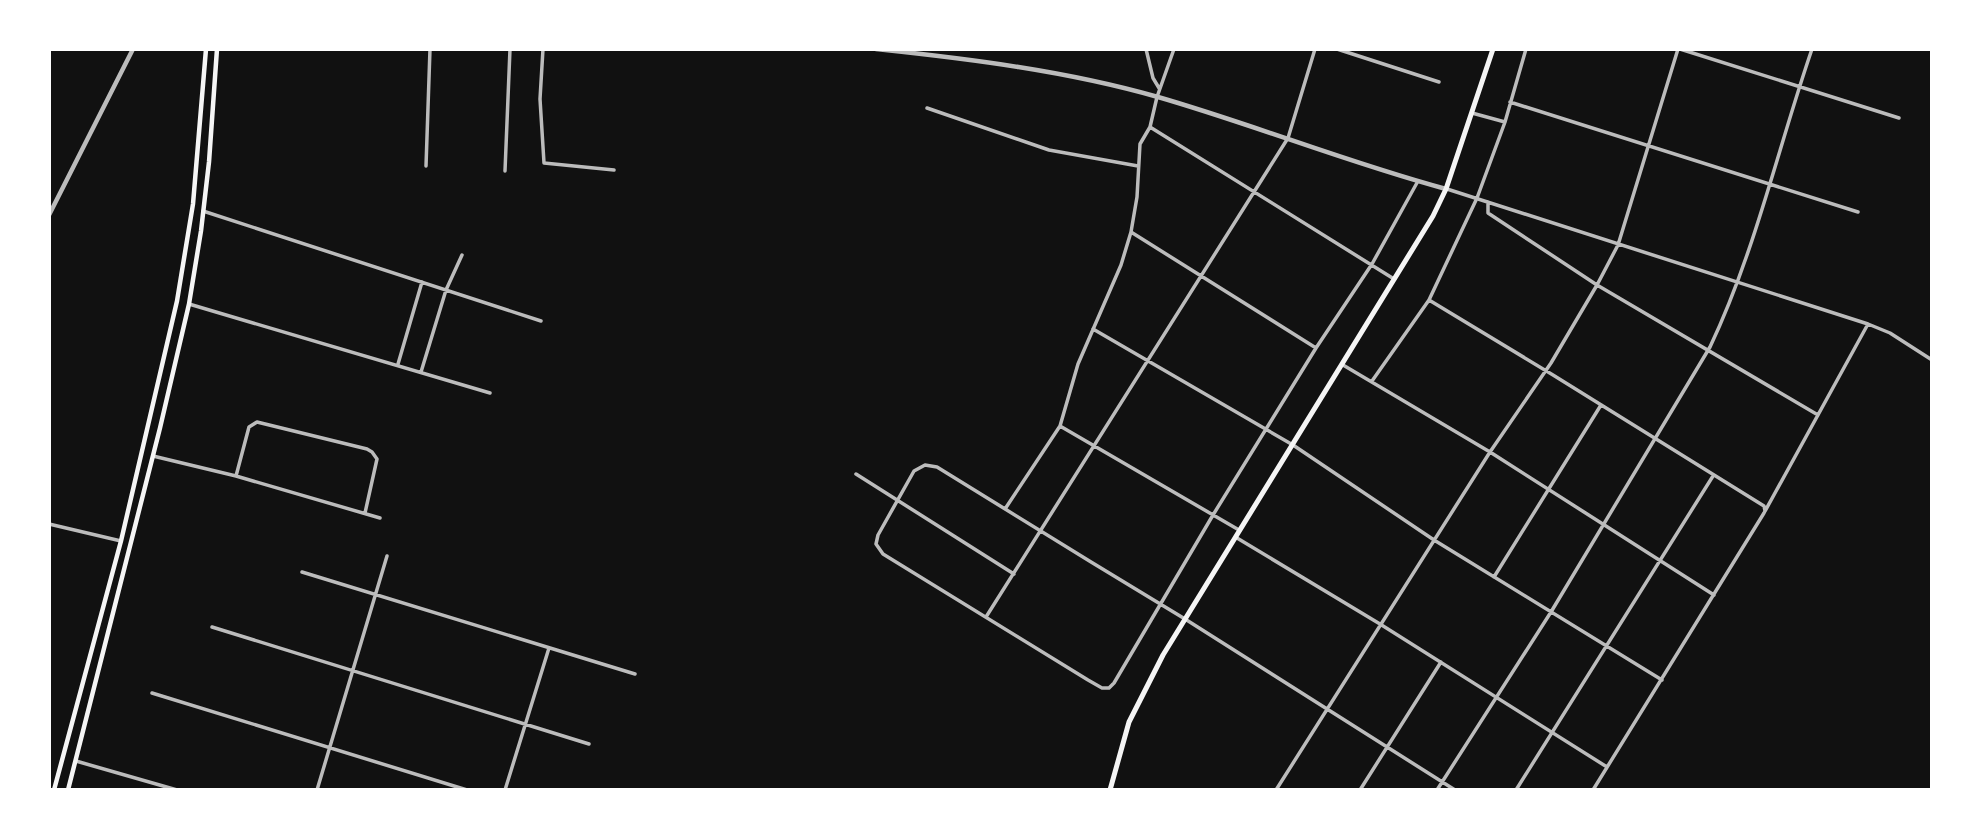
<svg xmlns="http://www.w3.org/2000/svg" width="1981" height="839" font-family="'PT Sans Narrow',sans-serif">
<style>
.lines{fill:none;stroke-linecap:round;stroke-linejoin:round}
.minor{stroke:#bcbcbc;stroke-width:3.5}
.tertiary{stroke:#bcbcbc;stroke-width:4.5}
.secondary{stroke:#f5f5f5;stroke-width:4.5}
.trunk{stroke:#f5f5f5;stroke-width:5}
</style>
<rect width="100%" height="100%" fill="#111"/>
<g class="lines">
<path class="minor" d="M543,49L540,99L544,163L614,170
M1146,49L1153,78L1159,88
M1337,49L1439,82
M1680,49L1899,118
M1510,102L1858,212
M927,108L1049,150L1138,166
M1472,113L1505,122
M1150,127L1394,279
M426,166L430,49
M505,171L510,49
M1418,181L1372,264L1316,348L1213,515L1114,683L1109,688H1102L1088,680L883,554L876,544L878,535L914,471L925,465L937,467C1019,518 1102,569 1185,619L1455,790
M1447,189L1868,324L1890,333L1932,360
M1488,202V213L1597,285L1818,415
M203,211L541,321
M1131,232L1316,348
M1429,300L1553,375L1764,506L1765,511
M189,304L490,393
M1093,329L1293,445L1434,540L1662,680
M398,364L422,282
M1343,365L1490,452L1714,595
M421,372L446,290L462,255
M1372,381L1429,300L1477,198L1505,122L1526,49
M1060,426L1239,530
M153,456L236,476L380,518
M856,474L1014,574
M236,476L249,427L257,422L367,449L372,452L377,459L365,513
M1005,509L1060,426L1078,364L1121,265L1131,232L1137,197L1140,144L1150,127L1157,97L1174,49
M49,524L121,541
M1237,538L1380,624L1607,767
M302,572L635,674
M1494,577L1601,405
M986,617L1288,138L1315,49
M212,627L589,744
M152,693L467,790
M76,761L177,790
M317,790L387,556
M505,790L549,648
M1276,790L1490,452L1551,363L1597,285L1618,245L1678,49
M1360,790L1441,662
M1437,790L1551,612L1710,347C1755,252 1778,148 1812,49
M1516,790L1713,476
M1593,790L1764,513L1868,324"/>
<path class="tertiary" d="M876,49C971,59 1067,71 1158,97C1255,125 1349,163 1446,189
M49,215L133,49"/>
<path class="secondary" d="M54,790L121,541L177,301L193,204L206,49
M68,790L160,428L189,304L201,231L209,162L217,49"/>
<path class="trunk" d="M1110,790L1129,722L1163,655L1433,216L1446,189L1493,49"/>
</g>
<rect width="1981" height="839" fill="none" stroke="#ffffff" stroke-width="102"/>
</svg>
